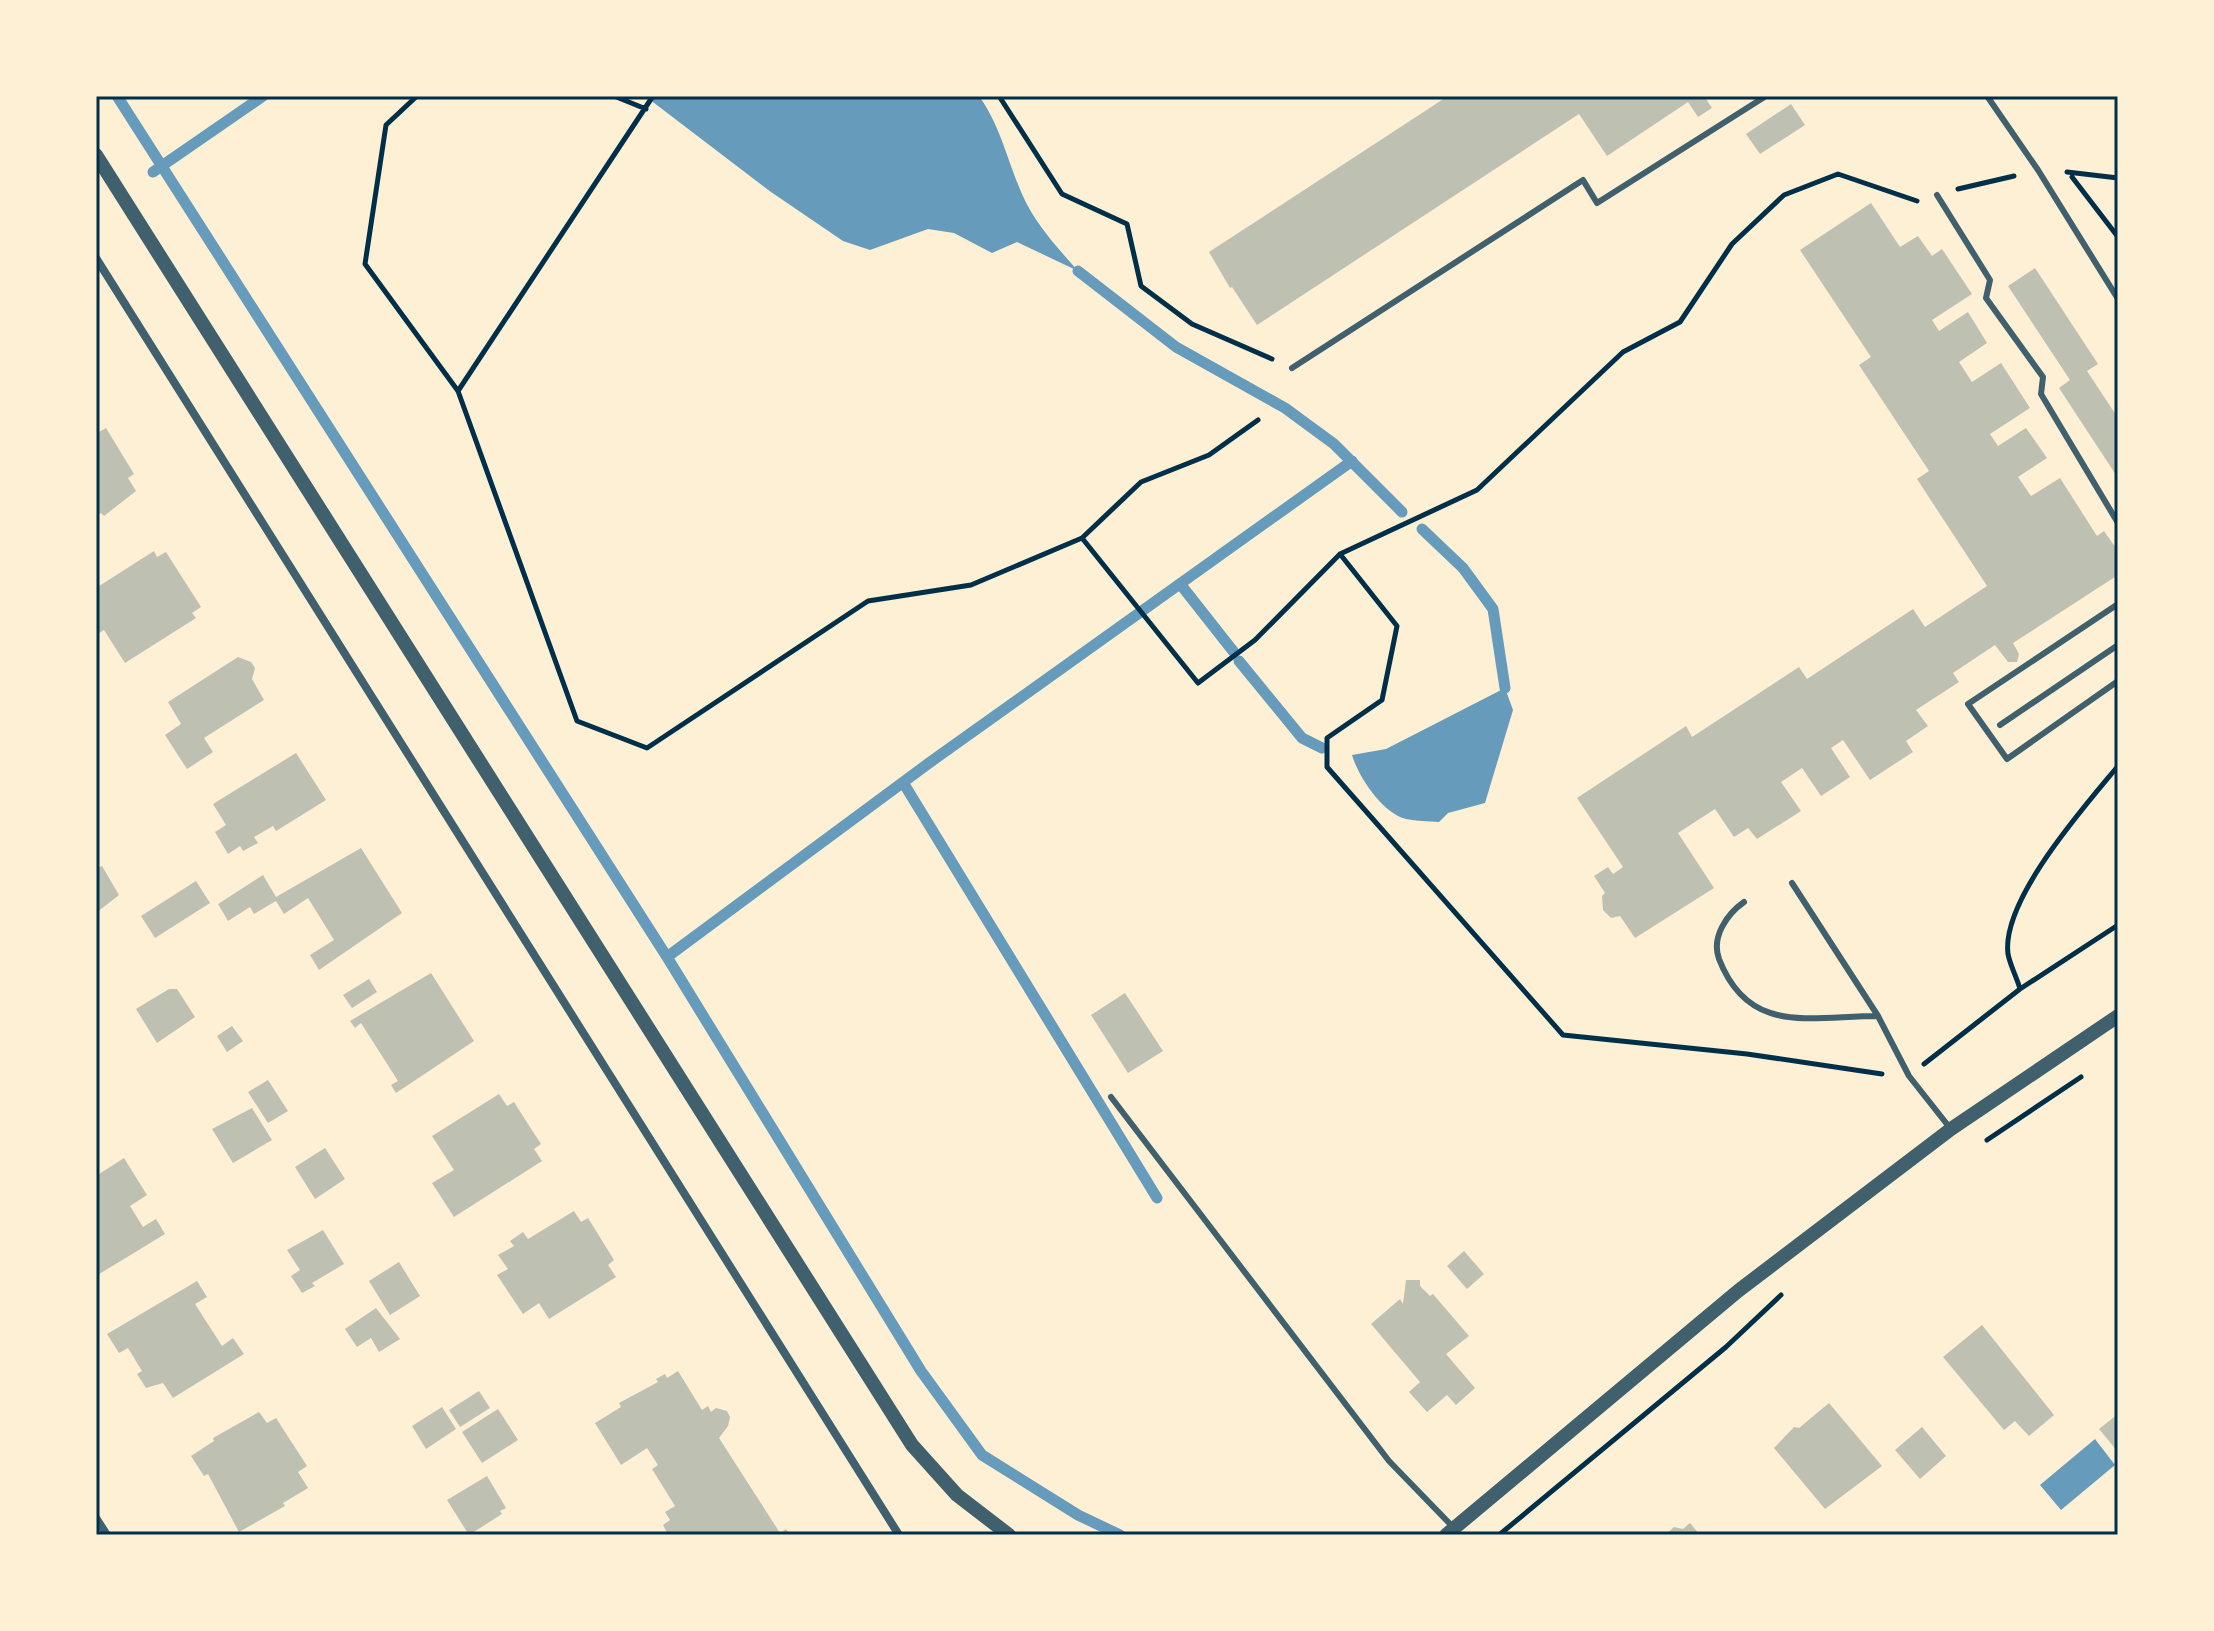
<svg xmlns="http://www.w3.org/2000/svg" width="2214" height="1631" font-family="'Titillium Web',sans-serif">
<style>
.water{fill:#669bbc}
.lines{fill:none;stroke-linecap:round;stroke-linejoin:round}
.stream{stroke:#669bbc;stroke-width:11}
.building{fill:#bec0b2}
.path{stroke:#003049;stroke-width:5}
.service{stroke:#3f606c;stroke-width:6}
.minor{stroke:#3f606c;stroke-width:8}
.tertiary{stroke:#3f606c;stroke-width:14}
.neatline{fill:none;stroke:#003049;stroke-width:3}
</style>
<rect width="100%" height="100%" fill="#fdf0d5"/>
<path class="water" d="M645,96H979C1001,127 1007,160 1022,194C1035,224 1057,247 1078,271L1017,242L992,253L954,233L928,229L870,250L843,241L771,192Z
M1505,688L1513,710L1485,803L1448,813L1439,822C1428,821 1416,821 1406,819C1382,813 1358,776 1352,755L1386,749Z
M2095,1439L2115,1465L2061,1510L2040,1485Z"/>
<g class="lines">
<path class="stream" d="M117,96L667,957L921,1371L982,1455L1078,1515L1120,1535
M153,172L263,96
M1078,271L1176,347L1285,408L1334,444L1402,512
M1422,529L1463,568L1493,609L1505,688
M1181,585L1233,651
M1239,661L1302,738L1322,748
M904,784L1157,1198
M667,957L929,763L1352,461"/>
</g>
<path class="building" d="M1448,96H1704L1712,108L1698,117L1688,102L1607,156L1579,114L1257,325L1232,287L1230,288L1209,252Z
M1791,104L1805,125L1760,154L1746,134Z
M1871,203L1900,247L1918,236L1932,256L1942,249L1972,294L1932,320L1939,331L1968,312L1987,343L1959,362L1972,382L2001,363L2030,408L1990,434L1998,446L2026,428L2047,458L2018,477L2031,496L2060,478L2097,536L2104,531L2118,551V575L2013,643L2019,654L2017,662H2008L1995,645L1953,673L1959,682L1916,710L1928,726L1906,741L1913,752L1870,780L1843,740L1831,748L1850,777L1821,796L1802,768L1781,782L1801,811L1757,839L1748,828L1734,837L1715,809L1678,833L1714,888L1635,938L1620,916L1611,918L1603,910L1602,896L1605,893L1594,876L1608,867L1613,874L1623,867L1577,798L1686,726L1692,737L1799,667L1807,679L1913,609L1925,627L1987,586L1917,479L1929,471L1859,365L1871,357L1800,250Z
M2035,268L2098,364L2087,371L2118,418V478L2059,388L2070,380L2008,286Z
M96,427L99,432L106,428L134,474L128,478L136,491L104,516L101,513L96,516Z
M154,551L157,557L166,552L201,607L192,613L196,618L125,663L104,630L96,635V588Z
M238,657L251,662L255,668L252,679L264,700L204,738L213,752L187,769L165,735L181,724L168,702Z
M296,753L326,800L276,831L273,826L254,837L258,843L243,851L240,846L228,854L215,832L226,825L213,804Z
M361,848L402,913L319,970L310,955L334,940L308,898L284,914L276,901L254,914L250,907L228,921L218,904L263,875L276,897Z
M102,866L119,895L96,913V869Z
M196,881L210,903L155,938L141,916Z
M431,973L474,1041L396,1093L391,1085L398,1081L361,1023L355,1028L350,1021Z
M369,979L377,992L352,1008L343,995Z
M169,989H177L195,1017L157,1043L136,1009Z
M1125,993L1163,1051L1128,1073L1091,1015Z
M232,1026L243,1041L227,1052L217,1036Z
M268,1080L288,1111L268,1123L248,1092Z
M499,1094L507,1106L514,1102L528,1124L541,1144L534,1149L542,1161L454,1217L432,1183L454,1170L432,1136Z
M252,1108L272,1140L233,1163L212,1129Z
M325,1148L345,1179L315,1199L295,1167Z
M124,1158L147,1195L130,1206L143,1227L156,1219L165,1234L96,1276V1176Z
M574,1211L581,1222L588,1218L614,1260L608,1265L616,1277L549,1319L539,1303L523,1314L497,1275L508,1269L498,1255L514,1246L510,1241L523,1232L528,1239Z
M323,1230L344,1264L312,1283L315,1286L302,1293L291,1276L300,1270L287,1250Z
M1464,1251L1484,1274L1467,1289L1447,1266Z
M399,1262L420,1296L390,1315L369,1281Z
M1406,1280H1420V1286L1430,1296L1433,1294L1469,1336L1446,1354L1475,1388L1456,1405L1447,1395L1427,1412L1409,1392L1420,1382L1371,1324L1400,1299L1403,1304Z
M197,1281L207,1297L195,1304L222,1346L233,1338L244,1354L173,1398L163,1383L146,1388L137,1374L142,1371L128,1348L119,1353L107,1334Z
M376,1308L400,1339L379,1352L371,1338L357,1347L345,1329Z
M1982,1325L2054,1415L2029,1436L2015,1421L2004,1430L1943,1357Z
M678,1371L702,1410L708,1406L711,1412L716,1408L727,1411L730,1417L728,1426L719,1438L780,1533L786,1529L790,1535L795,1532L803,1535H669L667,1533L663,1525L670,1520L665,1512L675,1506L652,1469L658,1465L647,1448L621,1465L595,1423L621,1407L619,1403L658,1382L656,1379L665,1374L667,1378Z
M479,1391L490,1408L460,1427L449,1410Z
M1829,1403L1882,1466L1825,1509L1774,1448L1794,1427L1799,1428Z
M442,1407L456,1429L426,1449L412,1426Z
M498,1409L518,1440L482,1463L462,1432Z
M259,1412L267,1423L276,1418L307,1466L298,1472L308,1488L283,1503L285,1506L239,1532L208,1474L204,1476L191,1456L214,1441L213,1438Z
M2118,1414V1452L2099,1429Z
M1922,1427L1946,1456L1920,1479L1895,1450Z
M487,1476L506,1508L500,1511L502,1514L469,1535L447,1500Z
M1690,1523L1700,1535H1665L1674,1527L1683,1529Z"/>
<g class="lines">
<path class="path" d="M417,96L386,125L365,264L458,391L577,721L647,748L868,601L971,585L1082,538L1141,482L1209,455L1258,420
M614,96L646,109
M999,96L1062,194L1127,224L1141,286L1192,324L1272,359
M2067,172L2118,178
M2072,177L2118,237
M1958,189L2014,176
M458,391L653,96
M1082,538L1198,683L1255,640L1340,554L1477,490L1623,352L1680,322L1732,244L1784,195L1838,174L1917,201
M1340,554L1397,626L1382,700L1327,738V767L1563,1035L1747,1054L1882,1074
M2020,989C2017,978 2010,965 2008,954C2001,900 2085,806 2118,766
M1924,1064L2020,989L2118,925
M1987,1140L2081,1077
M1499,1535L1726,1347L1781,1295"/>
<path class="service" d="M1987,96L2038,170L2118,299
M1937,195L1990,280L1986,298L2043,377L2041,394L2118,523
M1292,368L1583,180L1597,203L1766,96
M2118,604L1968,704L2007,759L2118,681
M2000,725L2118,645
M1792,883L1878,1016L1909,1076L1950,1128
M1744,902C1727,914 1711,937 1719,959C1749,1036 1810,1016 1878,1016
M1111,1097L1389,1461L1454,1528"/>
<path class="minor" d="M96,258L899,1535
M96,1518L107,1535"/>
<path class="tertiary" d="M96,155L912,1445L957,1495L1009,1535
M1446,1535L1738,1291L1951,1129L2118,1016"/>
</g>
<rect width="2214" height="1631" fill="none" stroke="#fdf0d5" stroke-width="196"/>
<rect x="98" y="98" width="2018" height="1435" class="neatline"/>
</svg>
